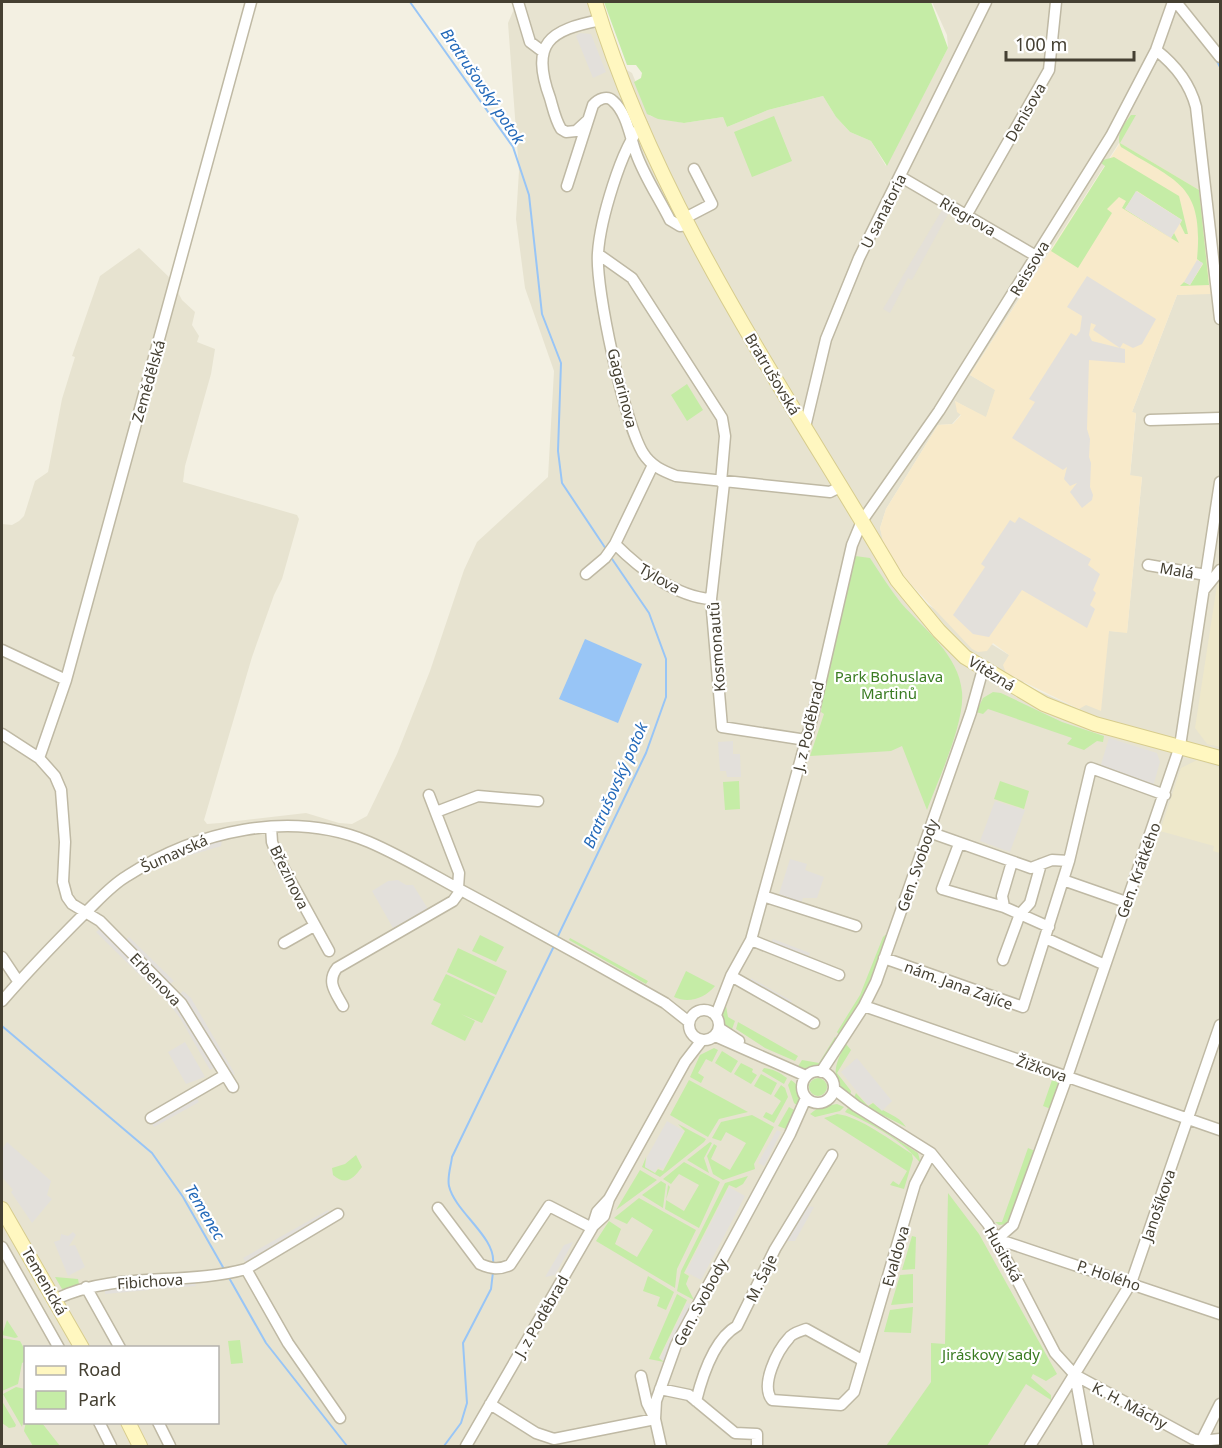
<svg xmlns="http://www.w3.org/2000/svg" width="1222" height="1448" font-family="'Noto Sans',sans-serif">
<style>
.residential{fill:#e7e3d0;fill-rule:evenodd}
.commercial{fill:#f8eaca}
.industrial{fill:#e4e0d8}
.education{fill:#eee8ca}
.green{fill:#c5eca6}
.parking{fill:#e3e0db;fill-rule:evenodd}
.water{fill:#98c5f6}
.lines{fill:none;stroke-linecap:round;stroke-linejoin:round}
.stream{stroke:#98c5f6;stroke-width:2}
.street-casing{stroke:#bfb9a4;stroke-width:13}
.secondary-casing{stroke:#d7cc8d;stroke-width:16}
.street{stroke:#fff;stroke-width:10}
.secondary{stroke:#fff7c0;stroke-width:14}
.labels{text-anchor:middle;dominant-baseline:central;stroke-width:4.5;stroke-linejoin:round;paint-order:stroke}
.street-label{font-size:15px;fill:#454032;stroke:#fff}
.park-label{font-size:15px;fill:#397b21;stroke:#fff}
.water-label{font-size:16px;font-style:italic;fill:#2369b9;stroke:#fff}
</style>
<rect width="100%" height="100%" fill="#f3f0e2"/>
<path class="residential" d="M517,2H591L608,59L632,73L650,116L684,123L723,117L727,127L768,110L823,96L836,117L850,132L871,141L886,166L948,48L947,35L932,2H1220V1446H2V524L12,525L19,521L24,516L35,481L48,472L62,399L75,357L72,356L100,276L139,248L171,279L182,300L195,312L192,325L199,336L197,342L215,349L211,374L185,466L183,482L297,515L299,519L282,579L274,595L252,657L204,820L207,824L220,823L306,813L339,823L352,824L367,816L397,754L430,671L464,570L477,542L548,477L554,371L525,288L516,219L519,171L508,23ZM1119,143L1197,190L1211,293L1177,295L1132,412L1136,414L1130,476L1142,477L1127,632L1109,631L1079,709L1025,685L1009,655L927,604L906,579L884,542L880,528L886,509L938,425L952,424L961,414L955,401L986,418L996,390L970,375ZM26,1348H218V1422H26Z"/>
<path class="commercial" d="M1120,143L1199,190L1211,294L1177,295L1132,412L1136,413L1130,475L1142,477L1127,633L1109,631L1101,711L1086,705L1079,709L1006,673L1003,665L1009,655L993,643L987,651L978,652L972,649L906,579L883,542L880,528L886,509L938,425L953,424L961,415L957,412L955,401L986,417L995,390L970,375Z"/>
<path class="industrial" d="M942,210L948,214L912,280L908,278L890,313L883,309Z"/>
<path class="education" d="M1220,580V747L1207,744L1195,728L1217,585Z
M1197,760L1220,768V853L1213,851L1214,846L1160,831L1181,768Z"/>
<path class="green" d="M604,2H931L948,48L887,166L871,141L850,132L836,117L823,96L768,110L727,127L723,117L684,123L658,119L647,114L634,82L641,78L642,73L636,65H627Z
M1131,115H1136L1120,143L1199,190L1209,285L1180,286L1184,282L1190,285L1203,264L1197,259C1204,184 1177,182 1121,147C1115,135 1124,124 1131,115Z
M774,116L792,161L752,177L734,132Z
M1114,157L1179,196L1188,234H1185L1180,224L1182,220L1137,191L1125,209L1171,238L1174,233L1179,243L1122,208L1126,201L1119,197L1107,209L1112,213L1078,268L1051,251L1105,166L1101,163L1103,160Z
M687,384L703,410L687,421L671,395Z
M855,556L870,558C880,573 890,589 901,603C924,629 959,655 962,692C965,723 938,780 927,810L902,746L891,751L810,756L824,714L821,712L824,685Z
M993,692L1001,693L1062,722L1104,736L1103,742L1097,741L1084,750L1067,744L1072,738L988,709L983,714L976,712L983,698Z
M739,781L740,809L725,810L723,782Z
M1000,781L1029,791L1024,809L994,799Z
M890,931L864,994L839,1035L837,1032L860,995L883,937Z
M480,935L504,947L496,962L472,951Z
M570,938L648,981L646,984L569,940Z
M458,948L507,971L496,995L447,972Z
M686,971L715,986C705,998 689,1004 674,997Z
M446,974L495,997L482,1023L461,1014L475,1021L465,1041L431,1024L441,1004L433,1000Z
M723,1004L726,1006L728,1017L735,1021L731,1032C722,1024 720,1016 723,1004Z
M738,1022L798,1056L795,1061L765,1048L736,1029Z
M835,1037L837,1039L819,1068L805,1071L797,1068L802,1060L819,1063Z
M846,1044L851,1050L837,1073L851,1091L850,1096C829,1083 834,1063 846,1044Z
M714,1048L718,1050L712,1062L706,1059L698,1073L704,1077L701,1083L690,1077L700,1055Z
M722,1051L738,1061L731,1073L715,1063Z
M741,1063L753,1069L752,1072L757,1075L751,1084L734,1074Z
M764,1068C773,1069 779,1072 787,1078L784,1084L762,1071Z
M761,1074L777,1083L771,1095L754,1086Z
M809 1087a9 9 0 1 1 18 0a9 9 0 1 1-18 0Z
M689,1080L748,1112L719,1119L708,1137L670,1115Z
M791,1080C801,1086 802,1097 799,1107L794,1103L788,1085Z
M1052,1080L1059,1083L1051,1109L1043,1106Z
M781,1085L785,1088L788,1097L774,1123L763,1117L766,1112L772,1115L781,1101L774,1096Z
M856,1093L868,1106L873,1103C883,1113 899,1115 906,1127L853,1100Z
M837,1104L844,1107L840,1111L815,1117L810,1114L819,1107Z
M789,1107L796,1111L786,1129L778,1126Z
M848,1108L918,1153L921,1164C904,1141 872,1124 845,1112Z
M837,1114C859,1116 893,1142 912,1154L913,1159L904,1189L890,1185L893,1181L899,1185L907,1171L824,1118Z
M752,1115L774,1127L754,1164L755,1169L723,1180L713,1174L707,1156L714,1144L717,1146L711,1159L730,1170L746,1143L726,1132L721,1141L712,1138L721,1122Z
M678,1124L706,1139L704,1142L660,1177L642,1167L646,1157L645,1167L655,1173L658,1169L663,1171L685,1131Z
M710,1142L712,1143L704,1158L709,1173L687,1160Z
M1028,1148L1035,1151L1009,1224L999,1225L995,1222H1002Z
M356,1155L362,1167C353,1179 346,1186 333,1175L332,1168L345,1164Z
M684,1162L720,1182L699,1228L665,1209L668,1185L670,1187L666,1200L684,1211L699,1185L679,1174L671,1184L663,1179Z
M640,1170L657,1180L616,1210Z
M748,1176L743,1184L736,1188L729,1185L684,1273L689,1276L686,1284L694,1300L677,1291L681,1271L725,1183Z
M661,1181L666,1184L663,1208L642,1195Z
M948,1193L979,1234L1057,1374L1046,1381L1033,1374L1031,1378L1051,1395V1400L1026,1384L987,1446H886L931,1382V1343L945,1344Z
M639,1198L696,1230L677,1269L675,1288L596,1241L609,1221L621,1229L615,1244L637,1257L653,1230L632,1217L627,1224L614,1218Z
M912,1236L916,1237L915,1269L902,1270Z
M913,1274V1303L891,1305L900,1275Z
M648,1276L674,1292L666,1310L657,1306L660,1297L643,1291Z
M55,1277L78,1279L79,1284L70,1291L62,1289Z
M677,1294L687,1300L659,1358L664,1362L649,1359Z
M913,1307L911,1333L884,1332L890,1310Z
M7,1320L18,1337L15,1338L2,1335Z
M2,1338L20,1341L25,1350L26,1361L22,1363L18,1384L2,1391Z
M240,1340L243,1363L231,1364L228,1341Z
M16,1387L25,1389V1414L22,1427L3,1394Z
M2,1401L16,1425L15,1427L9,1428L2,1423Z
M26,1422L42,1423L60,1446H33L24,1431Z"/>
<path class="parking" d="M580,33L591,34L606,72L593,78L576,36Z
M1136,191L1182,220L1171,238L1125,209Z
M1197,260L1203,263L1190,285L1184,282Z
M1087,276L1156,319L1142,344L1133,348L1123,343L1120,348L1125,349V363L1089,360L1087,429L1090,439L1089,457L1091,463L1090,487L1093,495L1092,500L1082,508L1070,492L1077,483L1070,486L1064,479L1067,467L1063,470L1012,438L1035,402L1029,399L1071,333L1076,336L1080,331L1082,316L1067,307ZM1091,323L1096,325L1093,330L1120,348L1092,341L1089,335Z
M1019,517L1091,559L1088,565L1100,574L1093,590L1096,593L1090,605L1095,609L1087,628L1022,590L989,637L973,634L953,615L985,567L981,564L1010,520L1015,523Z
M1109,738L1157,753L1160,762L1152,790L1099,771Z
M733,741V754H740L741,777H727L726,771H720L718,742Z
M995,801L1025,810L1010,852L980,841Z
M222,838L221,846L188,856L183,851Z
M790,859L807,864L805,870L824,877L817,898H803L801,903L779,894Z
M398,880L406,885H413L428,909L393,928L372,891L388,881Z
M101,928L167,993L162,997L96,932Z
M129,937L174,981L169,985L125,941Z
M773,939L810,953L808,958L771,944Z
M751,978L792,1001L789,1007L749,983Z
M183,991L191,998L235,1074L230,1077L179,995Z
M171,997L181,1008L215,1067L210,1070L180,1018L167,1001Z
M185,1042L205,1077L186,1084L168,1052Z
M857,1058L892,1101L882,1111L873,1102L868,1105L841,1072Z
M196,1097L199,1102L154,1127L151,1122Z
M667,1121L684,1131L663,1169L658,1167L655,1172L645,1167L647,1157Z
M777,1130L781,1132L764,1166L758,1163Z
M7,1142L51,1181L47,1195L52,1199L32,1223L11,1192L13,1190L2,1177V1149Z
M729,1187L745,1196L701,1280L686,1272Z
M806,1206L814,1207L795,1241H786Z
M328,1210L331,1215L246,1263L243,1258Z
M73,1232L76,1235L69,1246L75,1245L85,1267L68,1276L54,1242L60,1240L61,1234L68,1236Z
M573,1242L555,1275L545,1277L564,1245Z
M195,1281L196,1286L157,1289V1284Z
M148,1284L149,1290L105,1294V1288Z
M687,1303L694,1305L666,1361L660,1359Z"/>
<path class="water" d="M585,639L642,664L618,723L559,699Z"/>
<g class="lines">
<path class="stream" d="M410,2L513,147L529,195L542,314L561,363L558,451L562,483L606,549
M1216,59L1220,67
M557,938L646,753L666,697V659L649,613L610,556
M2,1026L152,1153L183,1197L224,1269
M493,1263C496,1237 455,1212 449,1186C447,1177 451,1166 452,1157L554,946
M228,1276L266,1343L347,1446
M444,1446L461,1423L467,1403L463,1343L491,1289L493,1272"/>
<defs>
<path id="street" d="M518,2L530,42L542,51
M1176,2L1220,57
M1156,50C1174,64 1190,84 1196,107L1220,319
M588,120L576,131L566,132L561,129C555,119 553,108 550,98C530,43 549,30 601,20
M642,125C621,147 600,222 598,253C595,289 625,424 643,453C651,466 663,471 676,476L830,492L840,487
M901,177L1036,256
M567,186L593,105C598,99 607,95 613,101C627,113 630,137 636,153C644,176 659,198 670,220L680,226L688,225
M967,214L1049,70L1056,2
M685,218L712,204L694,169
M598,254L632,278L722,418L725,436L721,482
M1150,420L1220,418
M805,427L826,339L859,258L986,2
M653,465L615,544C639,568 676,597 711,599
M724,483L711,599L722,727L806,740
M1148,565L1206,575
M586,574L605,558L615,544
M1204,590L1220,570
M2,650L66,680
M2,734L39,758
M429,795L459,873L458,888
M436,812L478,796L538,801
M271,827L272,842L278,858L329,951
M929,832L1031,868L1052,860L1069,861L1091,768L1165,795
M959,844L942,889L1004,907
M1012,862L1002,896L1004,907L1049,927
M1063,880L1126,902
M763,896L856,926
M1045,938L1105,965
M751,940L839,975
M284,943L314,926
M2,957L18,981
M884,958L1023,1007L1069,861
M1003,960L1020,914L1030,903L1041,864
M731,976L814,1023
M2,1001C28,971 55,943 83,915C97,902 110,886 127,876C197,831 290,809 369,842C404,857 436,877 470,895C535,930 600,966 665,1003L689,1022
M343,1006C336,993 326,982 337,968L453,901L461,890
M864,1006L1220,1130
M689 1025a15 15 0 1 1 30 0a15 15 0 1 1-30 0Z
M716,1015L731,976L751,940L763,896L813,715L852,545L862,521L939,411L1111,136L1156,50L1173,2
M719,1028L739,1041
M715,1036L806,1076
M802 1087a16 16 0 1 1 32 0a16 16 0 1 1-32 0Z
M821,1072L864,1006L876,982L971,712L983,669
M233,1087L181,1003L100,921L72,904L67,897L63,882L65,842L61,790L55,776L39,758L66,680L251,2
M834,1089L856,1106L931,1153L988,1224L1055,1353L1075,1375L1088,1446
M151,1118L225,1075
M438,1208L480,1264C491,1269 499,1270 510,1265L549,1206L592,1228
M592,1227L604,1216L609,1199L685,1062L702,1040
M997,1239L1013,1225L1067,1077L1180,746L1220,482
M997,1239L1220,1314
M2,1247L59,1348
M246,1269L338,1214
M86,1287L120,1348
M56,1299C115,1271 184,1286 246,1269L288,1343L340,1418
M862,1360L806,1329C801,1331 792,1333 789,1338C777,1351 760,1385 772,1400L841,1405L854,1392L915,1184L931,1153
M1075,1375L1193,1439L1201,1441L1220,1439
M641,1376L647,1403L655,1419
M660,1389L689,1395L735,1433L757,1434V1446
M696,1401C702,1377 714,1339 737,1326L775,1249L832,1155
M490,1404L536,1433L554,1439L655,1419
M99,1422L111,1446
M158,1422L170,1446
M466,1446L592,1228L597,1212L609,1199
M661,1446L655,1419L656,1401L676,1345L790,1134L806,1098
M1030,1446L1131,1283L1220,1025
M1199,1446L1220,1404"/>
<path id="secondary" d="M595,2C658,211 788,394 897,580L939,631L965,657L1044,704L1095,724L1220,758
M2,1209L82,1348
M128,1422L140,1446"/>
</defs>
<use href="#street" class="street-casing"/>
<use href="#secondary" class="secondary-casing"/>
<use href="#street" class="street"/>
<use href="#secondary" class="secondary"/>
</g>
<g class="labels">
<g class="street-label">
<text transform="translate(1025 112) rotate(-60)">Denisova</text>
<text transform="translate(883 211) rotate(-63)">U sanatoria</text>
<text transform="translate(968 216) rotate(30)">Riegrova</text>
<text transform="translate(1029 268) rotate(-59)">Reissova</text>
<text transform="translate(773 374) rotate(59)">Bratrušovská</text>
<text transform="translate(148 381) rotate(-74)">Zemědělská</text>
<text transform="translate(623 388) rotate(76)">Gagarinova</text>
<text transform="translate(1177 570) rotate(10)">Malá</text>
<text transform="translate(660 578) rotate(30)">Tylova</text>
<text transform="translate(716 647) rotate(-94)">Kosmonautů</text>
<text transform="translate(992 673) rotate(32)">Vítězná</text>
<text transform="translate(808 726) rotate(-77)">J. z Poděbrad</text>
<text transform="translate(174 853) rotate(-24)">Šumavská</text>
<text transform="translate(917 865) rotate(-71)">Gen. Svobody</text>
<text transform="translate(1138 870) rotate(-70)">Gen. Krátkého</text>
<text transform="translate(290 877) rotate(64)">Březinova</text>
<text transform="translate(156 979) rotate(46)">Erbenova</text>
<text transform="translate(959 985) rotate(20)">nám. Jana Zajíce</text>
<text transform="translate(1042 1068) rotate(19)">Žižkova</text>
<text transform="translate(1158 1205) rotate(-71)">Janošíkova</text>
<text transform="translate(1004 1254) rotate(61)">Husitská</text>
<text transform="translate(895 1256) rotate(-74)">Evaldova</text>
<text transform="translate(1109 1275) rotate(19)">P. Holého</text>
<text transform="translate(761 1278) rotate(-64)">M. Šaje</text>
<text transform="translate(45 1281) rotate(60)">Temenická</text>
<text transform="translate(150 1281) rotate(-4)">Fibichova</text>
<text transform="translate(700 1302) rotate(-62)">Gen. Svobody</text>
<text transform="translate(541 1316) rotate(-60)">J. z Poděbrad</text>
<text transform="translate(1130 1405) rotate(28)">K. H. Máchy</text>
</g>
<g class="park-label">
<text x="889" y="676">Park Bohuslava<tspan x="889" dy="17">Martinů</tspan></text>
<text x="991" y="1354">Jiráskovy sady</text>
</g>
<g class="water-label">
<text transform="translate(483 86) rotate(56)">Bratrušovský potok</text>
<text transform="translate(615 785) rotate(-66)">Bratrušovský potok</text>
<text transform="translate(205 1212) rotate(59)">Temenec</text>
</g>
</g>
<rect width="1222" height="1448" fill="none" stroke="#454032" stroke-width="6"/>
<rect x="24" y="1346" width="195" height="78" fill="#ffffff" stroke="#b5b3ad" stroke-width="1.5"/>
<rect x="36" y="1366" width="30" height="9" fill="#fff7c0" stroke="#b5b3ad" stroke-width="1.5"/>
<text x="78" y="1376" font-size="18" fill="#454032">Road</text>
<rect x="36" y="1391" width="30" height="18" fill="#c5eca6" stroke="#b5b3ad" stroke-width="1.5"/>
<text x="78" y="1406" font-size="18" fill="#454032">Park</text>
<path d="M1006 51v9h128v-9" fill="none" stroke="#454032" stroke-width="3"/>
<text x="1015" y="51" font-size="18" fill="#454032" stroke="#ffffff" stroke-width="4.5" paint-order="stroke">100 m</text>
</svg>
